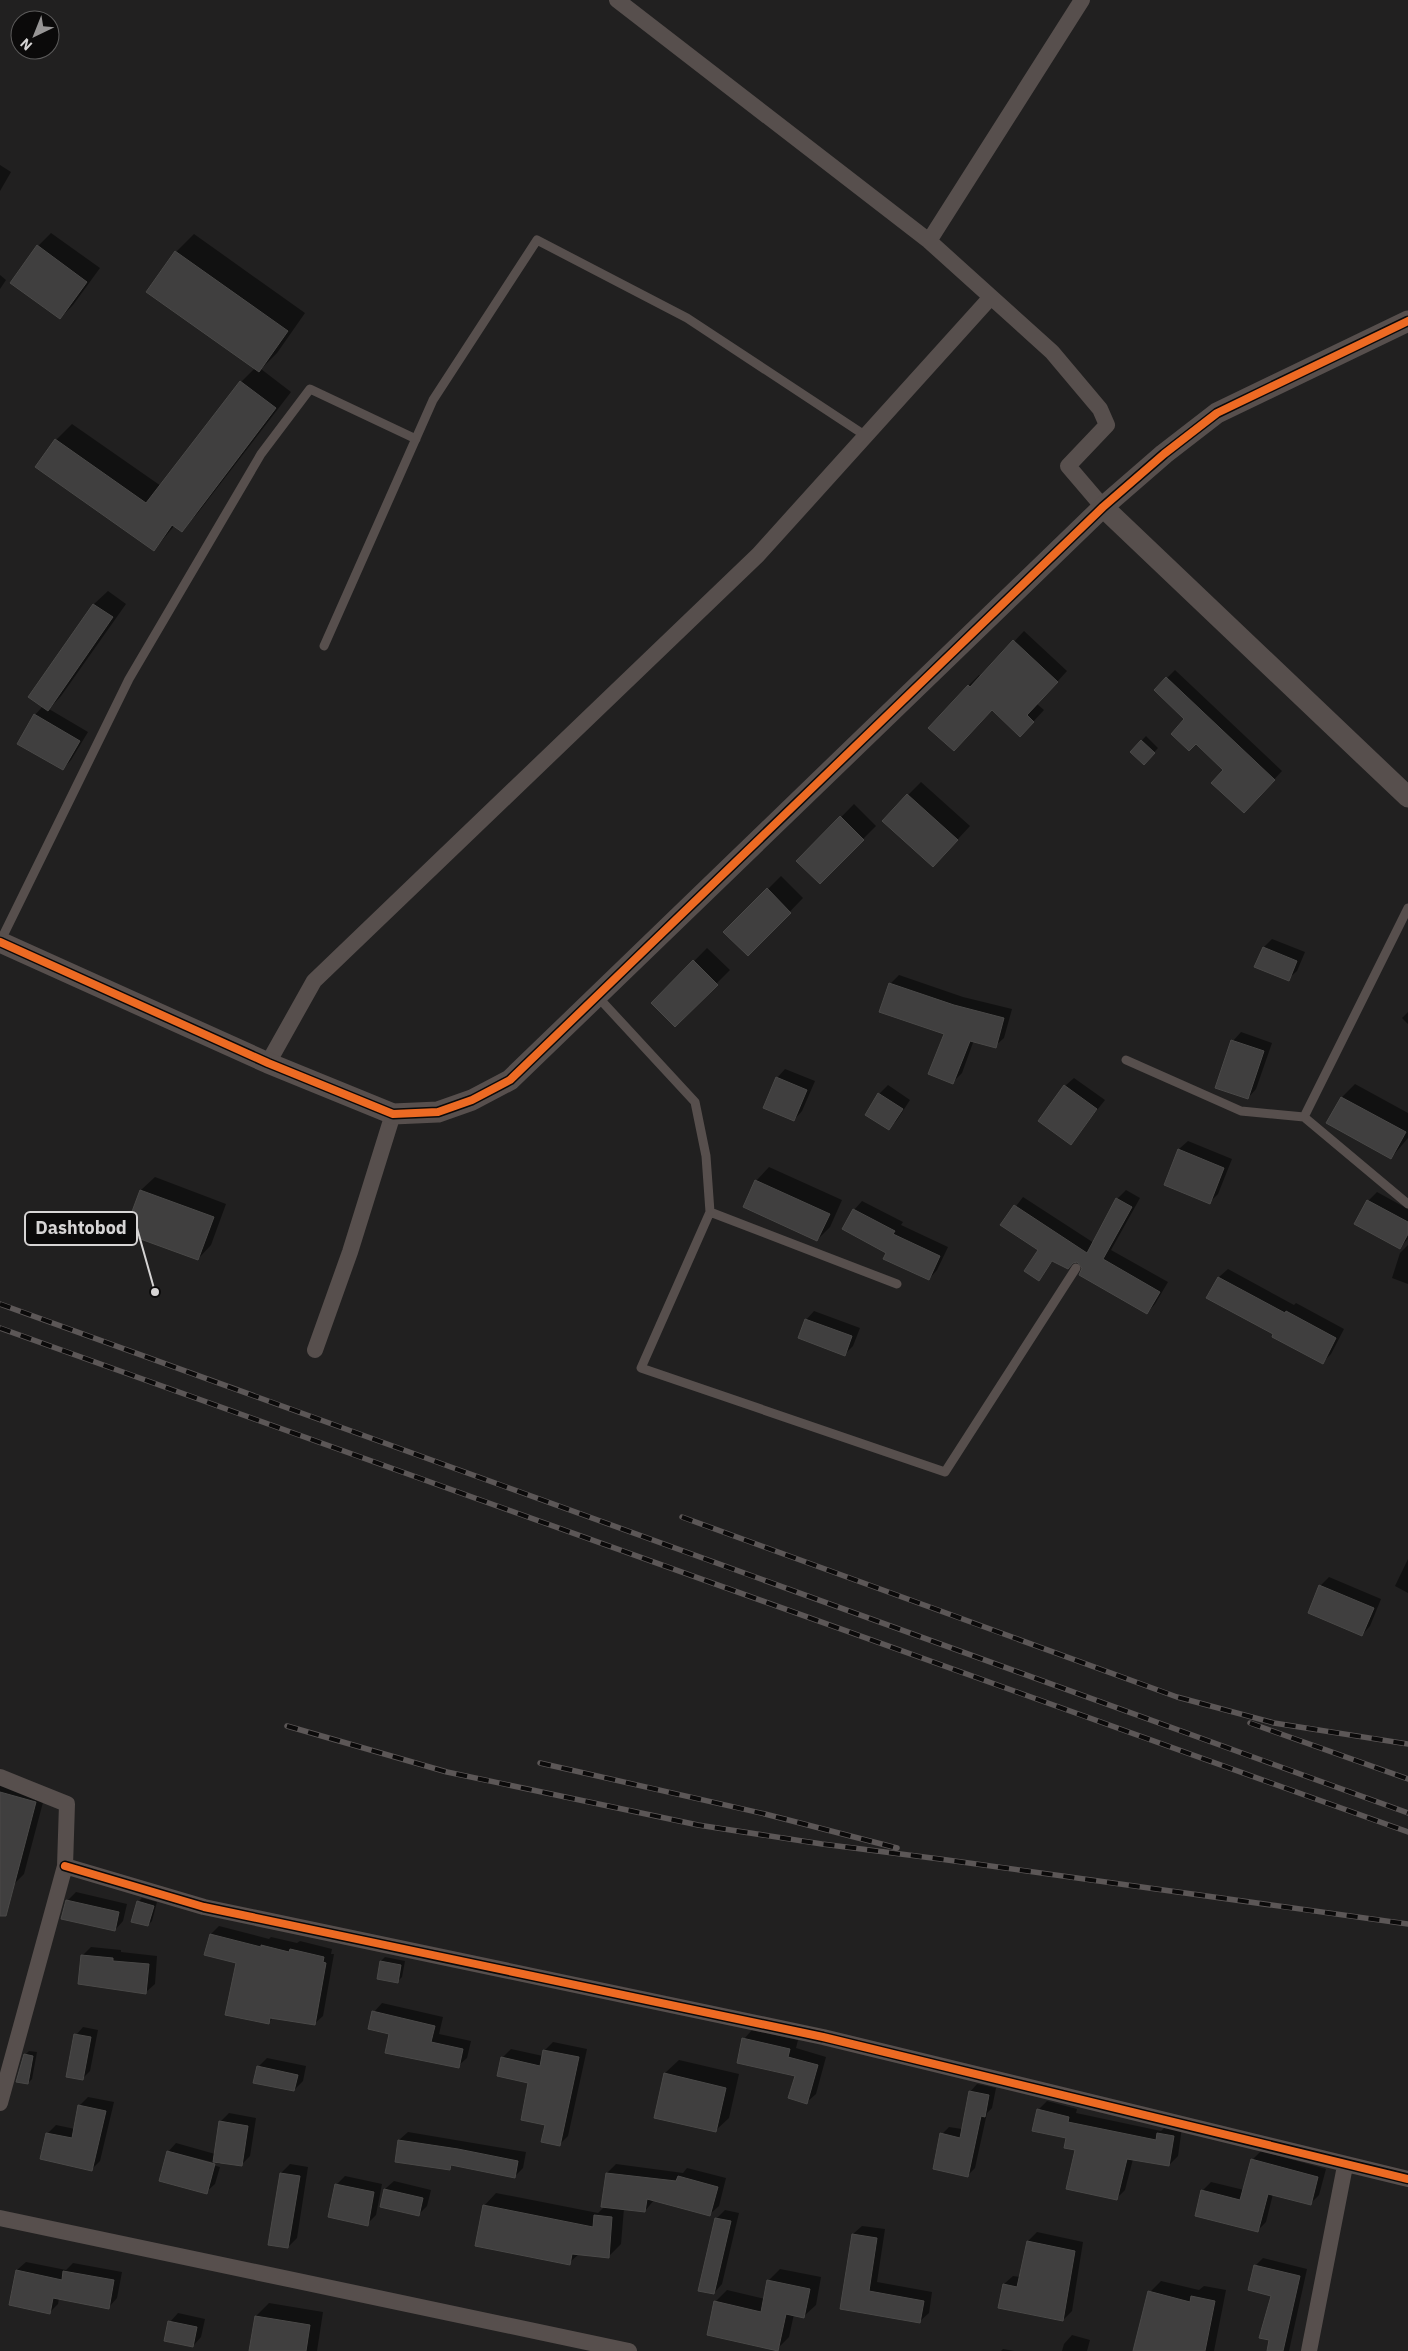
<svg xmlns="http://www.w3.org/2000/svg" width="1408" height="2351" font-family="'IBM Plex Sans',sans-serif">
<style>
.shadow{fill:#0007}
.building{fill:#403f3f;stroke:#4a4948}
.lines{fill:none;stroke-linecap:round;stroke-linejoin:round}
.service{stroke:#574f4d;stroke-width:9}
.minor{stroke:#574f4d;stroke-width:16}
.tertiary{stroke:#574f4d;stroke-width:21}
.rail-casing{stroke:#5c5757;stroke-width:5.5}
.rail{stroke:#0b0a0a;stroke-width:4;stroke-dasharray:11;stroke-linecap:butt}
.cycleway-casing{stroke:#0b0a0a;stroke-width:11}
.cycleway{stroke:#ed6a23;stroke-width:8}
.leader{fill:none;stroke:#d6d4d4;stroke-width:2}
.callout-dot{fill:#d6d4d4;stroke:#0b0a0a;stroke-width:2}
.callout{fill:#0b0a0a;stroke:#d6d4d4;stroke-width:2}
.callout-label{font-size:18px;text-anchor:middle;font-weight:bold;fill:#d6d4d4}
</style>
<rect width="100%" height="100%" fill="#212020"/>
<path class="shadow" d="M0,165L11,172L0,191Z
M51,233L100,268L73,305L60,318L38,246Z
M194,234L305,313L277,353L261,369L291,392L197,514L181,530L175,525L154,550L37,467L56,440L72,424L161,486L241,382L255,368L176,252Z
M0,275L6,280L0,289Z
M108,591L126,604L61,696L49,709L88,732L71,760L63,769L35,715L43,706L30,697L94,604Z
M1024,631L1067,671L1037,704L1044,710L1031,724L992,709L968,686L979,675L981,677Z
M1175,670L1282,771L1252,803L1225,770L1196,743L1186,719L1155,690Z
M1146,736L1158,748L1144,763L1131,752Z
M921,782L970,826L946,852L908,795Z
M854,804L876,826L820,882L798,861Z
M781,876L803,898L748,955L725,932Z
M1272,939L1305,952L1297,971L1288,979L1264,947Z
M707,948L730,970L675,1025L653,1003Z
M899,975L963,997L1012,1009L1004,1038L995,1046L974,1040L962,1073L953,1082L945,1033L890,984Z
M1408,1012V1024L1402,1018Z
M1241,1032L1272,1043L1256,1089L1248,1098L1233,1041Z
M785,1069L815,1081L802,1111L794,1120L777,1078Z
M1074,1078L1105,1100L1071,1143L1065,1086Z
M1355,1084L1408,1113V1138L1391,1158L1328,1123L1342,1097Z
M888,1085L910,1100L897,1120L889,1129L879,1094Z
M1188,1141L1232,1159L1218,1194L1210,1202L1165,1184L1179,1149Z
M769,1167L842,1200L830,1227L817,1240L756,1181Z
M155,1177L226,1204L211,1245L198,1259L126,1232L141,1190Z
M1126,1190L1140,1198L1111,1250L1168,1282L1155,1304L1147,1313L1084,1268L1080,1261L1054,1260L1038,1279L1040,1250L1002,1225L1023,1197L1094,1243L1117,1199Z
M1377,1192L1408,1209V1239L1400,1247L1356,1224L1368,1201Z
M862,1201L903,1222L901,1225L948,1247L937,1270L929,1279L888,1252L854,1210Z
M1408,1245V1284L1392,1278L1400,1253Z
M1228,1269L1294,1305L1296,1303L1344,1329L1331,1354L1322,1363L1275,1334L1208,1297L1219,1277Z
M814,1311L860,1328L853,1346L845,1354L806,1320Z
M1408,1559V1593L1395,1586Z
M1329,1577L1381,1599L1370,1626L1362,1635L1320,1586Z
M0,1778L46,1791L24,1874L13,1885L0,1882Z
M76,1892L127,1904L123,1921L115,1930L67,1901Z
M142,1898L157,1902L152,1921L148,1925L138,1902Z
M219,1926L269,1939L271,1937L297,1943L300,1941L332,1949L331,1954H334L323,2016L314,2024L274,2017L268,2023L237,1962L211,1934Z
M91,1947L121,1950V1952L157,1956L155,1984L146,1992L83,1955Z
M385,1957L405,1961L402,1977L398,1981L381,1961Z
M382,2003L443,2017L439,2034L471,2041L467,2058L458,2066L390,2033L374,2012Z
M83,2027L98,2030L90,2071L82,2079L76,2035Z
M752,2030L798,2040L796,2048L826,2057L816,2094L807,2102L796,2075L744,2039Z
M553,2042L587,2049L568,2136L560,2144L546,2124L530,2082L502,2058L511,2049L543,2056L544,2051Z
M29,2051L37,2052L32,2079L28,2083L25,2055Z
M267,2058L306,2066L303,2081L294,2090L258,2067Z
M679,2060L739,2074L729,2118L715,2131L665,2073Z
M977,2084L996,2088L992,2108L987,2113L975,2168L968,2175L942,2134L949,2127L962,2129L970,2092Z
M88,2097L114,2102L100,2161L92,2169L47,2134L56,2125L75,2129L79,2106Z
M1047,2101L1077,2109L1076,2113L1161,2131L1167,2125L1182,2127L1178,2156L1169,2165L1133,2159L1125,2190L1116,2199L1067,2137L1038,2110Z
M229,2113L256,2118L250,2156L241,2165L221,2162L220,2164L172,2152V2154L220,2167L215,2184L206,2192L168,2152L176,2143L215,2154L220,2122Z
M408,2132L526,2152L523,2168L514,2177L453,2165L450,2168L399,2140Z
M1261,2151L1326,2169L1319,2195L1310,2204L1273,2194L1266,2222L1257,2231L1202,2191L1211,2182L1244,2190L1252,2160Z
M290,2164L308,2167L297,2238L288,2247L281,2173Z
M616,2164L683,2173L687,2168L726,2178L719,2206L710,2214L654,2200L645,2211L624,2208L621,2244L608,2257L579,2254L569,2263L484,2206L496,2193L598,2213L605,2206L603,2205L607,2173Z
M345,2176L382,2184L376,2215L367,2224L336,2185Z
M394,2181L431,2190L427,2206L418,2215L385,2189Z
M725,2210L739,2213L722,2284L714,2293L700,2290L717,2218Z
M862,2226L885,2229L877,2282L932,2292L929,2313L920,2321L842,2308L853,2234Z
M1037,2232L1083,2242L1072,2311L1063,2320L1004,2284L1013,2276L1021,2277L1028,2241Z
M1263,2258L1307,2269L1289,2351H1268L1271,2340L1272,2295L1255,2266Z
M26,2262L66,2270L73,2263L122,2272L117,2298L109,2307L59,2298L58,2304L50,2312L17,2270Z
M780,2269L821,2277L816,2305L804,2316L794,2314L789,2337L777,2349L715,2302L727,2290L765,2299L768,2281Z
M1161,2281L1199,2290L1204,2286L1226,2290L1214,2351H1135L1150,2292Z
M269,2303L323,2312L317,2351H250L256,2316Z
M178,2313L205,2319L201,2337L193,2346L170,2322Z
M1072,2335L1090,2340L1087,2351H1062L1064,2344Z
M1003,2349L1014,2351H1001Z"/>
<path class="building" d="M37,245L87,282L60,319L10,283Z
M175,251L288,331L259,372L146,292Z
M240,381L276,408L182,532L172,525L154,551L35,467L55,439L146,503Z
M93,604L113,617L48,711L28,697Z
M1013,640L1058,682L1027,715L1034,722L1020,737L992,710L954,751L928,728L968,685L970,687Z
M1166,677L1275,780L1244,813L1211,783L1223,770L1196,744L1189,751L1171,734L1184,719L1154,690Z
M34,714L80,741L63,770L17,744Z
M1141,740L1155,753L1144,765L1130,752Z
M907,794L958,840L933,867L882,821Z
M840,816L864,840L820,884L796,861Z
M767,888L791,913L748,956L723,932Z
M1263,947L1297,961L1289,981L1254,967Z
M693,960L718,985L675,1027L651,1003Z
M889,983L954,1005L1004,1018L996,1048L970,1041L953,1084L928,1074L944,1034L879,1012Z
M1231,1040L1264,1051L1248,1099L1215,1088Z
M776,1077L807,1090L794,1121L763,1108Z
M1064,1085L1097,1109L1071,1145L1038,1121Z
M878,1093L903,1109L889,1130L865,1115Z
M1341,1097L1406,1132L1391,1159L1326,1123Z
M1178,1149L1224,1168L1210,1204L1164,1185Z
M755,1180L830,1214L817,1241L743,1207Z
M140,1190L214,1217L198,1260L124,1233Z
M1116,1198L1132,1207L1103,1259L1160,1292L1147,1314L1079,1275L1082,1268L1077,1262L1073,1263L1068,1269L1052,1261L1039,1281L1024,1271L1038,1250L1000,1225L1014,1205L1087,1253Z
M1367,1200L1408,1222V1234L1400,1249L1354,1224Z
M853,1209L895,1231L893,1234L940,1256L929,1280L883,1259L886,1253L842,1229Z
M1218,1277L1285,1313L1286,1311L1336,1338L1323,1364L1272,1337L1273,1334L1206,1298Z
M805,1319L852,1336L845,1356L798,1338Z
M1319,1585L1374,1608L1362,1636L1308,1613Z
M0,1792L36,1802L6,1916H0Z
M66,1900L119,1912L115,1931L61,1919Z
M137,1901L154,1906L148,1926L131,1922Z
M210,1934L261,1947V1945L289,1952L290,1949L324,1957L323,1962L326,1963L315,2025L270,2018L269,2024L225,2015L236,1963L204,1955Z
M81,1955L113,1958V1961L149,1964L146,1994L78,1984Z
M380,1961L401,1965L398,1983L377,1979Z
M372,2011L435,2026L431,2042L463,2049L459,2068L385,2053L389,2034L368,2029Z
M74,2034L91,2037L83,2080L66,2077Z
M742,2038L790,2049L788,2057L818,2065L807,2104L788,2098L795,2076L737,2063Z
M543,2050L579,2057L560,2146L541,2142L545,2125L521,2120L528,2083L497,2076L501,2057L540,2066Z
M24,2054L33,2056L28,2084L16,2082Z
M257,2066L298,2075L294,2091L253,2083Z
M664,2073L726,2088L716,2132L654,2118Z
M969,2091L989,2095L985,2117L981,2116L968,2177L933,2169L940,2133L960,2138Z
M78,2105L106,2111L92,2171L40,2159L46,2133L72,2138Z
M1037,2109L1069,2117L1068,2122L1156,2140L1157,2133L1174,2136L1169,2166L1127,2159L1117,2200L1066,2189L1075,2150L1064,2148L1066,2138L1032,2131Z
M219,2121L248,2126L242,2166L213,2162Z
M398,2140L458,2149L518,2161L515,2178L451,2165L450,2170L395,2162Z
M167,2151L215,2164L207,2194L159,2181Z
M1251,2159L1318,2177L1311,2205L1268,2194L1258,2232L1195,2216L1201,2190L1240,2200Z
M280,2173L300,2176L288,2248L268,2245Z
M606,2173L676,2181L678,2176L718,2187L710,2216L647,2199L645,2212L601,2207Z
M335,2184L374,2192L368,2226L328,2217Z
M384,2189L423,2198L419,2216L380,2207Z
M483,2205L593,2227L594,2215L612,2217L609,2258L572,2254L570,2265L475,2246Z
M715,2218L731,2221L714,2294L698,2291Z
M852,2234L877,2238L869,2291L924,2301L920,2323L840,2309Z
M1027,2241L1075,2251L1063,2321L998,2308L1003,2284L1017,2287Z
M1254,2265L1300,2276L1283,2351H1267L1269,2340L1259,2338L1271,2296L1248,2290Z
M16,2270L62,2280L63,2271L114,2280L109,2309L53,2298L50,2314L9,2305Z
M767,2280L810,2289L804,2318L786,2314L778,2351L707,2335L714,2301L761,2312Z
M1148,2291L1190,2302L1191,2296L1215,2301L1205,2351H1133Z
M255,2316L310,2325L306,2351H249Z
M168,2321L197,2327L193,2347L164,2341Z"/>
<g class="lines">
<path class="service" d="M324,646L433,400L537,240L687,318L866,436
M1408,908L1304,1117L1408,1204
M0,942L129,679L261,454L310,389L416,439
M597,996L695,1102L706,1156L710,1212L897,1284
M1126,1060L1241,1111L1304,1117
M710,1212L641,1368L945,1472L1076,1268"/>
<path class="minor" d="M617,0L929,241L1052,352L1100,409L1107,425L1068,466L1103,507
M929,241L1082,0
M268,1063L314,981L758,555L991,297
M315,1350L350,1252L393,1114
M0,1777L67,1804L65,1866L0,2103
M65,1866L204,1907L823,2037L1408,2179
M0,2218L629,2351
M1309,2351L1345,2166"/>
<path class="tertiary" d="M1103,507L1408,797
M0,942L268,1063L393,1114L438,1112L472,1100L510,1080L1103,507L1164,454L1217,413L1408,321"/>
<defs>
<path id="rail" d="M0,1304L1408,1813
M0,1328L1408,1832
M682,1517L1177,1697L1274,1723L1408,1744
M1250,1723L1408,1779
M287,1726L447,1772L698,1825L822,1844L940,1859L1408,1924
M540,1763L765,1814L897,1848"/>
</defs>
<use href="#rail" class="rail-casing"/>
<use href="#rail" class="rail"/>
<defs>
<path id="cycleway" d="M0,942L268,1063L393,1114L438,1112L472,1100L510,1080L1103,507L1164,454L1217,413L1408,321
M65,1866L204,1907L823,2037L1408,2179"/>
</defs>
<use href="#cycleway" class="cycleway-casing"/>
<use href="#cycleway" class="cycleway"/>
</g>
<path class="leader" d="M155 1292L137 1228"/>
<circle class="callout-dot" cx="155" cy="1292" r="5"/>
<rect class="callout" x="25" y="1212" width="112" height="33" rx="5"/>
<g class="callout-label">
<text x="81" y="1234">Dashtobod</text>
</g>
<g transform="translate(35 35) rotate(223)"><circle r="24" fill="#0b0a0a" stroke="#5c5b5b"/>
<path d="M0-4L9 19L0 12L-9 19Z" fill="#979595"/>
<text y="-8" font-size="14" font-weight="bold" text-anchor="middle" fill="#d6d4d4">N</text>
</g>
</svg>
